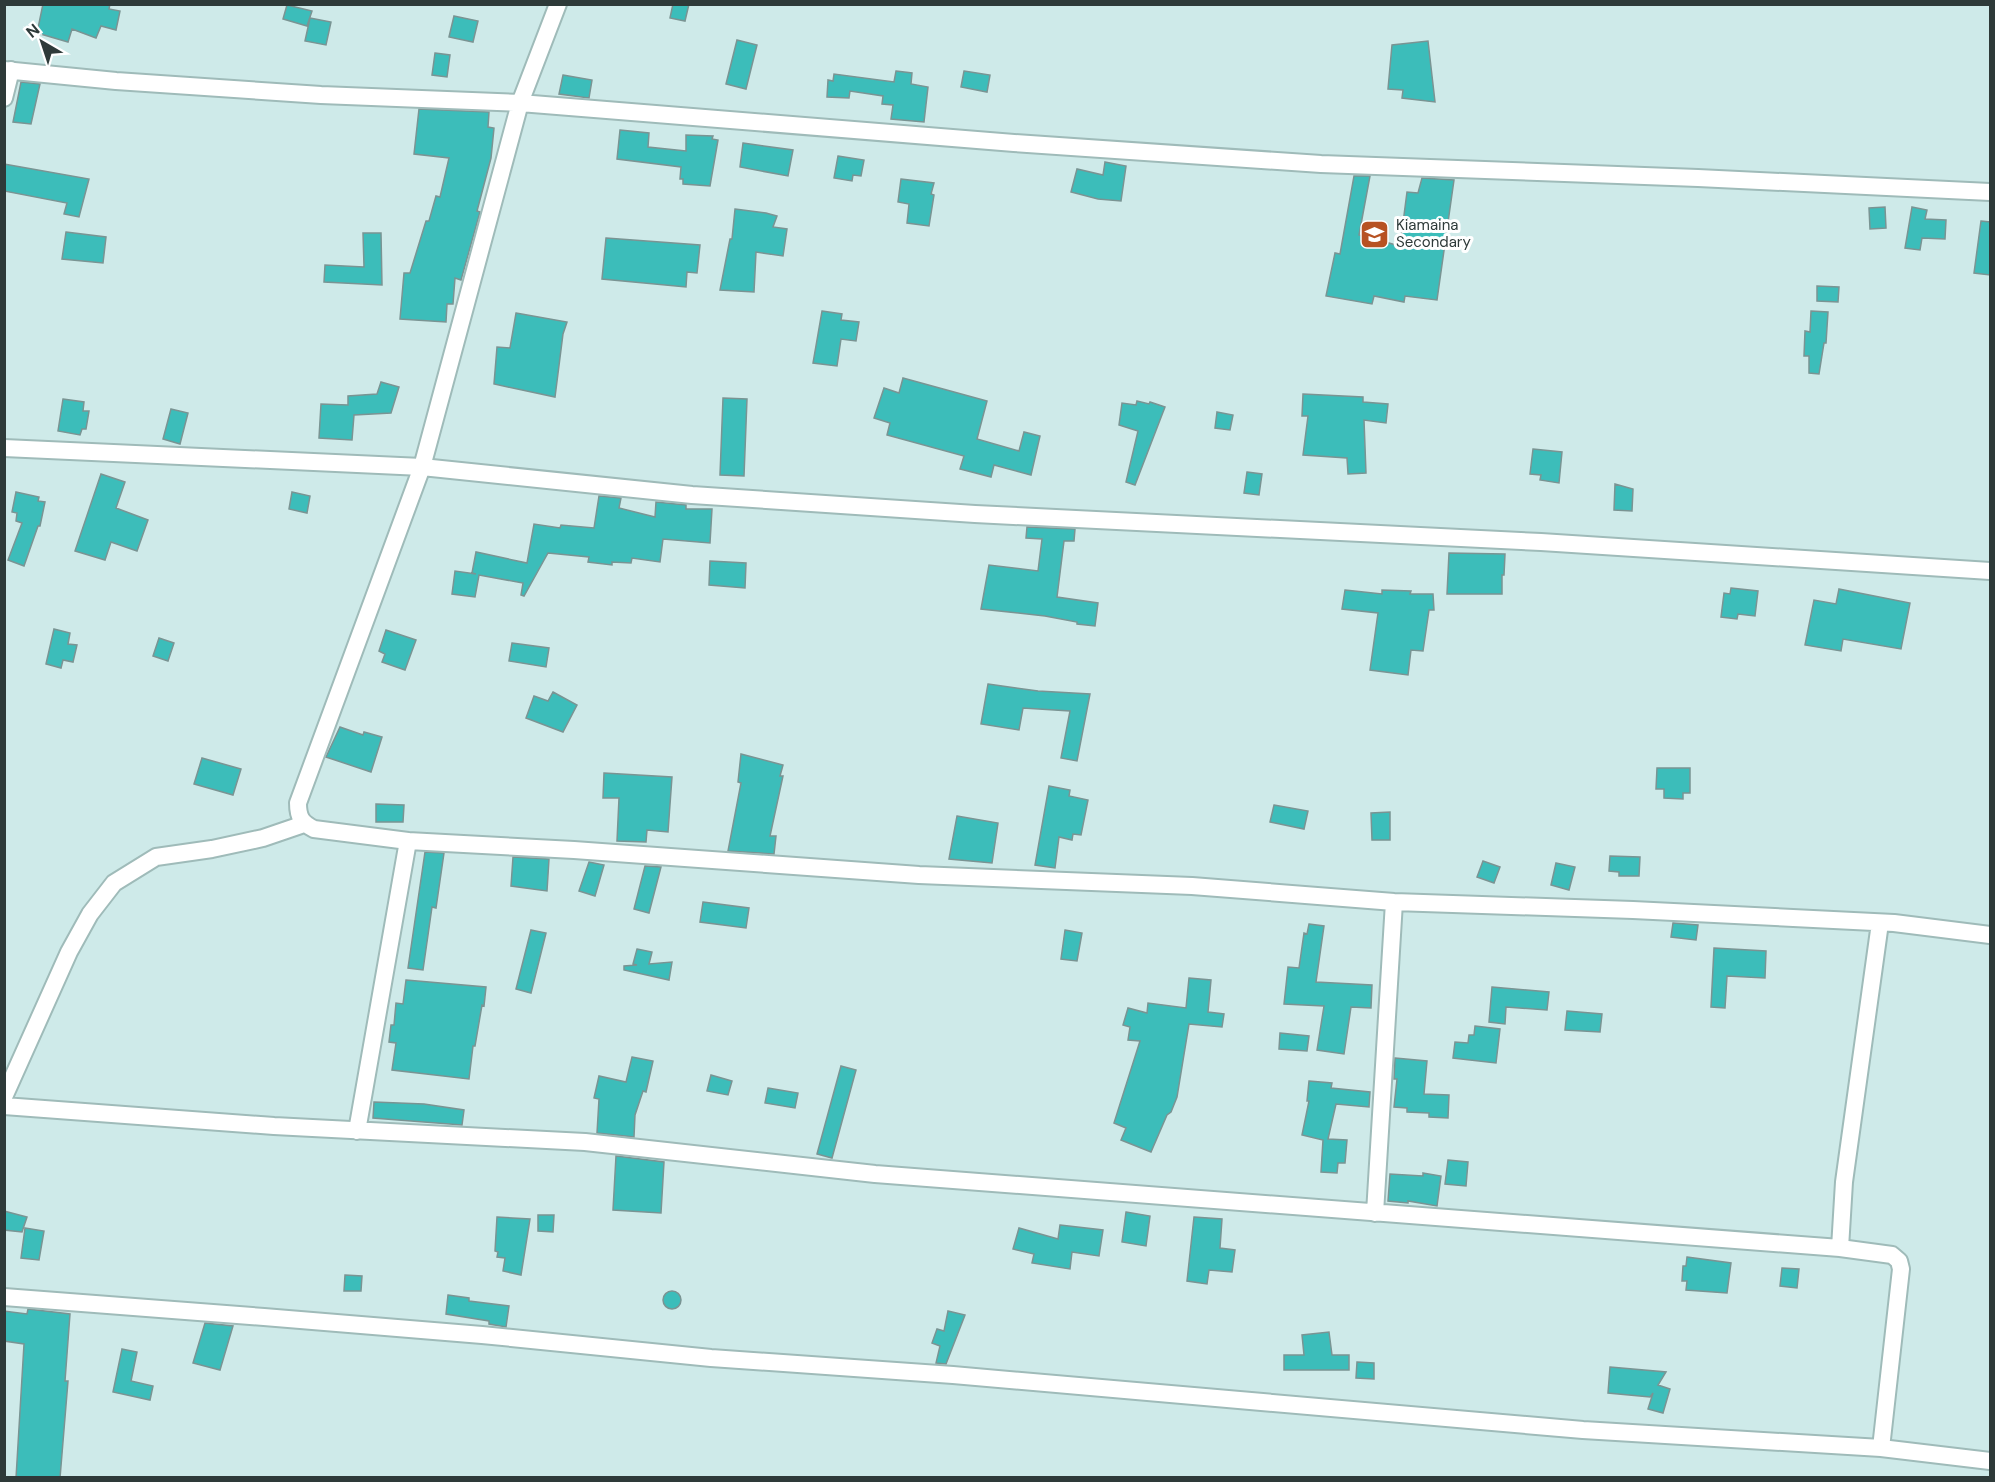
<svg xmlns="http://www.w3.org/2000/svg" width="1995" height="1482" font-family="'DM Sans',sans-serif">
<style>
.building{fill:#3cbdba;stroke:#7a9493;stroke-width:1.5}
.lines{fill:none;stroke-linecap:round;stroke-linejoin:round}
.street-casing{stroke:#9fbbb9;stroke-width:20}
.street{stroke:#fff;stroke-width:16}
.labels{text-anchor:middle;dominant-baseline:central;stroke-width:6;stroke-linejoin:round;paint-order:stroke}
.poi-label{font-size:15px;fill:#2e3a39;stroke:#fff;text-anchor:start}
</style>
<rect width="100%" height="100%" fill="#ceeae9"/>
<path class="building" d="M43,4H110L109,9L120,11L116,30L101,26L96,38L72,29L68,42L37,33Z
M673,4H689L685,21L670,18Z
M287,5L312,11L307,26L283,19Z
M454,16L478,21L473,42L449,37Z
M310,18L331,22L326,45L305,41Z
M737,40L757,45L746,89L726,84Z
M1428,41L1435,102L1402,98L1403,90L1388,89L1392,45Z
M435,53L450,55L447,77L432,75Z
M896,71L912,73L911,84L928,87L924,122L891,119L893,105L882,104L883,96L850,91L849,98L827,97L828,80L833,81L834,74L894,82Z
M964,71L990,75L987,92L961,87Z
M563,75L592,80L589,98L559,94Z
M21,82L40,84L31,124L13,122Z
M419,109L489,112L488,127L494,128L491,158L477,211L480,212L461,280L455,278L453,304H447L446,322L400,319L404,273H410L426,221H429L436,196L440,197L449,158L414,154Z
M620,130L649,133L648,147L686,151V135L713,136L712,139L718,140L710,186L683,184V179H680L681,167L617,159Z
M743,143L793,150L788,176L740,167Z
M838,156L864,160L861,176L853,175L852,181L834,178Z
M1105,162L1126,166L1121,201L1098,199L1071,192L1077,169L1103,175Z
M4,164L89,179L79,217L64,214L67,203L4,191Z
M1354,176H1370L1359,235L1400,246L1407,192L1418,193L1422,178L1454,180L1437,300L1405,296L1404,302L1374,296L1372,304L1326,296L1335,253L1340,254Z
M901,179L934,183L931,194L934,195L929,226L907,223L909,204L898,202Z
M1885,207L1886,228L1870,229L1869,208Z
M1912,207L1927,210L1925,219L1946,220L1945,239L1922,238L1920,250L1905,248Z
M735,209L766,213L777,216L773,227L787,229L783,256L756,252L754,292L720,290L730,239H732Z
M1981,221L1990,222V275L1974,273Z
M66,232L106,237L103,263L62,259Z
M363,233H381L382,285L324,282L325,265L364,267Z
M606,238L700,245L697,273L687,272L686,287L602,279Z
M1817,286L1839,287L1838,302L1817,301Z
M822,311L842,314L841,320L859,322L856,341L841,339L837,366L813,363Z
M1811,311L1828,312L1826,343H1824L1819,374L1809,373V356H1804L1805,331L1810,332Z
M516,313L567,322L563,334L555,397L494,384L497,347L510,348Z
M903,378L987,401L977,439L1019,451L1024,432L1040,436L1031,475L994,465L991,477L960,469L964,456L887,435L890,423L874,418L884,388L899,393Z
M381,382L399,387L391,413L354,415L352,440L319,438L321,404L348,405V396L377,394Z
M1303,394L1363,397V402L1388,404L1386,423L1364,420L1366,473L1348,474L1347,458L1303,455L1308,416H1302Z
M723,398L747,399L744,476L720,475Z
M63,399L84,402L83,411H89L86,429H82L80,435L58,431Z
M1137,401L1149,404L1150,402L1165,407L1135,485L1126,482L1138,431L1119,425L1122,403L1136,405Z
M171,409L188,413L180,444L163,439Z
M1217,412L1233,415L1230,430L1215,428Z
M1533,449L1562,452L1559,483L1540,480L1541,475L1530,474Z
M1247,472L1262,474L1259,495L1244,493Z
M101,474L125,482L116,508L148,520L137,551L111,542L105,560L75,551Z
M1615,484L1633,489L1632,511L1614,510Z
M16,492L39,497L38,501L45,502L40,526H38L24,566L8,560L22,523L16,521L17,513L12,512Z
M292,492L310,496L307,513L289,509Z
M599,496L621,498L619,508L655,517L656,502L686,505V509H712L710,543L663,539L660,562L632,558L631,563L612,562V565L588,562L589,557L548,553L524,596L521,595L523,583L479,575L475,597L452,594L455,571L476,574L472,573L476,552L527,563L534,524L560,528L561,525L594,528Z
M1027,527L1075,529L1074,541H1064L1057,597L1098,603L1095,626L1077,624V622L1045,616L981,609L989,565L1038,571L1042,539L1026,538Z
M1449,553L1505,554L1504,575H1502V594H1447Z
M710,561L746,563L745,588L709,585Z
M1731,588L1758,591L1755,616L1738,614L1737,619L1721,617L1724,593L1730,594Z
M1839,589L1910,603L1901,649L1843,639L1841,651L1805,645L1814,600L1836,604Z
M1345,590L1382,594V590L1411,591L1410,594H1433L1434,610H1429L1423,651L1411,650L1408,675L1370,670L1378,613L1342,609Z
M54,629L70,633L68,644L77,645L73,662L63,660L61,668L46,664Z
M386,630L416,640L405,670L382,662L385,654L379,651Z
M159,638L174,643L168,661L153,656Z
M512,643L549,648L546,667L509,661Z
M988,684L1038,691L1090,694L1077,761L1061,758L1070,711L1023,708L1019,730L981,724Z
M553,692L577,705L563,732L526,718L534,696L548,701Z
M340,727L363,735L364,732L382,737L371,772L326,757Z
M741,754L783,765L780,776H783L770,836H776L774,854L728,851L741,783L738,782Z
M202,758L241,769L233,795L194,784Z
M1657,768H1690V793H1683V799L1664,798V789H1656Z
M604,773L672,777L668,832L647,830L646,842L617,841L619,798H603Z
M1049,786L1070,790L1069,796L1088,800L1081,835L1073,834L1072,840L1059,837L1055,868L1035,865Z
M376,804L404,805L403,822H376Z
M1274,805L1308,811L1304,829L1270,822Z
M1390,812V840H1372L1371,813Z
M957,816L998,823L992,863L949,859Z
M425,852L444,853L436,908L432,907L423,970L408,968Z
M1610,856L1640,857L1639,876H1619V872L1609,871Z
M513,857L549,859L547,891L511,886Z
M1483,861L1500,867L1494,883L1477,877Z
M589,862L604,865L595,896L579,891Z
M1556,863L1575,867L1569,890L1551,885Z
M645,866L661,867L649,913L634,909Z
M703,902L749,908L746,928L700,922Z
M1673,923L1698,925L1696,940L1671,937Z
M1309,924L1324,926L1316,982L1372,985L1371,1008L1351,1007L1344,1054L1317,1050L1324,1006L1284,1004L1288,967L1299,968L1304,933L1307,934Z
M531,930L546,933L531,993L516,989Z
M1065,930L1082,933L1077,961L1061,959Z
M1714,948L1766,951L1765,978L1727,976L1725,1008L1711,1007Z
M637,949L652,952L649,964L672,962L669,980L624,970V966L637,965L633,964Z
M1189,978L1211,980L1208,1012L1224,1014L1222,1027L1189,1024L1177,1097L1171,1112L1167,1115L1151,1152L1121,1140L1126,1128L1114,1123L1140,1041L1128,1040L1130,1027L1123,1025L1128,1008L1147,1013L1148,1003L1186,1008Z
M406,980L486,987L484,1006L482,1005L475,1046H473L469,1079L392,1070L396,1043L389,1042L391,1025H394L396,1003L403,1004Z
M1492,987L1549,992L1547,1010L1506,1007L1505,1024L1489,1022Z
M1567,1011L1602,1014L1600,1032L1565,1030Z
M1475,1026L1500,1029L1496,1063L1453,1058L1455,1042L1468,1043L1469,1035H1474Z
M1280,1033L1309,1036L1307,1051L1279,1049Z
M632,1057L653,1061L646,1092L643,1091L635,1115L634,1137L597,1133L599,1099L594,1098L599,1076L626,1082Z
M1395,1058L1427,1061L1424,1094L1449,1095L1448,1118L1429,1117V1113L1407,1112V1108L1394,1107L1397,1079H1394Z
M841,1066L856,1070L832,1158L817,1154Z
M711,1075L732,1081L728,1095L707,1091Z
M1309,1081L1332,1083L1331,1088L1370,1092L1369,1107L1336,1104L1328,1139L1347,1140L1345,1163H1338L1337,1173L1321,1172L1323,1140L1302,1135L1309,1101H1307Z
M768,1088L798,1093L795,1108L765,1103Z
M374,1102L424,1104L464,1110L462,1125L373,1118Z
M616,1156L664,1162L661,1213L613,1210Z
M1448,1160L1468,1162L1466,1186L1445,1184Z
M1423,1173L1441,1176L1437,1206L1408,1201V1203L1388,1201L1390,1174L1423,1176Z
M4,1211L27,1217L22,1232L4,1230Z
M1126,1212L1150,1216L1146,1246L1122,1242Z
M538,1215H554L553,1232L538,1231Z
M497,1217L530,1219L521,1275L503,1271L505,1258L497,1257L498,1252L495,1251Z
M1194,1217L1222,1219L1220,1248L1235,1250L1232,1272L1209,1270L1207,1284L1187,1281Z
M1060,1225L1103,1230L1099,1256L1072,1252L1070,1269L1032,1263L1034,1254L1013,1249L1019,1228L1058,1239Z
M25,1228L44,1231L39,1260L21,1258Z
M1687,1257L1731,1263L1727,1293L1686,1290L1687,1281H1682L1683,1266H1686Z
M1782,1268L1799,1269L1797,1288L1780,1286Z
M345,1275L362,1276L361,1291H344Z
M663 1300a9 9 0 1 1 18 0a9 9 0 1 1-18 0Z
M448,1295L469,1298V1301L509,1306L506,1327L489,1324V1321L446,1314Z
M28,1309L70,1314L65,1381H68L60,1478H16L24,1344L4,1341V1311L27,1314Z
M948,1311L965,1315L946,1364L936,1363L940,1346L932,1343L937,1329L944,1331Z
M205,1323L233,1326L220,1370L193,1363Z
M1329,1332L1332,1355H1349V1370H1284V1355H1304L1302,1335Z
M122,1349L137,1352L131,1381L153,1386L150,1400L113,1392Z
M1357,1362L1374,1363V1379L1356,1378Z
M1610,1367L1666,1372L1658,1385L1670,1389L1663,1413L1648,1409L1653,1393L1650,1397L1608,1393Z"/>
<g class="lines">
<defs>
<path id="street" d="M4,70L116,81L321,95L520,103L1014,143L1321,164L1698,178L1990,192
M4,98L11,70
M4,448L422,467L692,495L975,514L1541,542L1990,571
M408,841L574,850L919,875L1192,886L1394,902L1633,910L1894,923L1990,935
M4,1097L69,952L90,914L114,883L156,857L212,849L263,838L304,824
M4,1106L274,1126L585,1142L875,1174L1840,1248L1892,1255L1899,1261L1901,1269L1881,1448
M357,1131L408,841L314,829C302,823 298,818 298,803L422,467L520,103L558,4
M1375,1213L1394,902
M1840,1248L1844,1182L1880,923
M4,1297L264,1317L482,1335L711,1358L953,1375L1583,1430L1881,1448L1990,1461"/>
</defs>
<use href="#street" class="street-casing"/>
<use href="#street" class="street"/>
</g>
<defs>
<symbol id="school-square" viewBox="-11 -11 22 22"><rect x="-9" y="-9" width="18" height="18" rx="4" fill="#b75223" stroke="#fff"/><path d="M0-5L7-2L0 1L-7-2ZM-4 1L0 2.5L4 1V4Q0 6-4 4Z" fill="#fff"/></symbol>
</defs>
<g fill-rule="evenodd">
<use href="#school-square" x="1358" y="218" width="33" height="33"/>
</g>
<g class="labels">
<g class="poi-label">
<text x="1396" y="225">Kiamaina<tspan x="1396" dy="17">Secondary</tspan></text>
</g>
</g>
<rect width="1995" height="1482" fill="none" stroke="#2e3a39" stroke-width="12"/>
<g transform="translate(42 42) rotate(321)" stroke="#ffffff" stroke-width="4.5" paint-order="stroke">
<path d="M0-4.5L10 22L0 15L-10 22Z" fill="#2e3a39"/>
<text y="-9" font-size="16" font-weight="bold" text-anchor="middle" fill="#2e3a39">N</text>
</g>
</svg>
